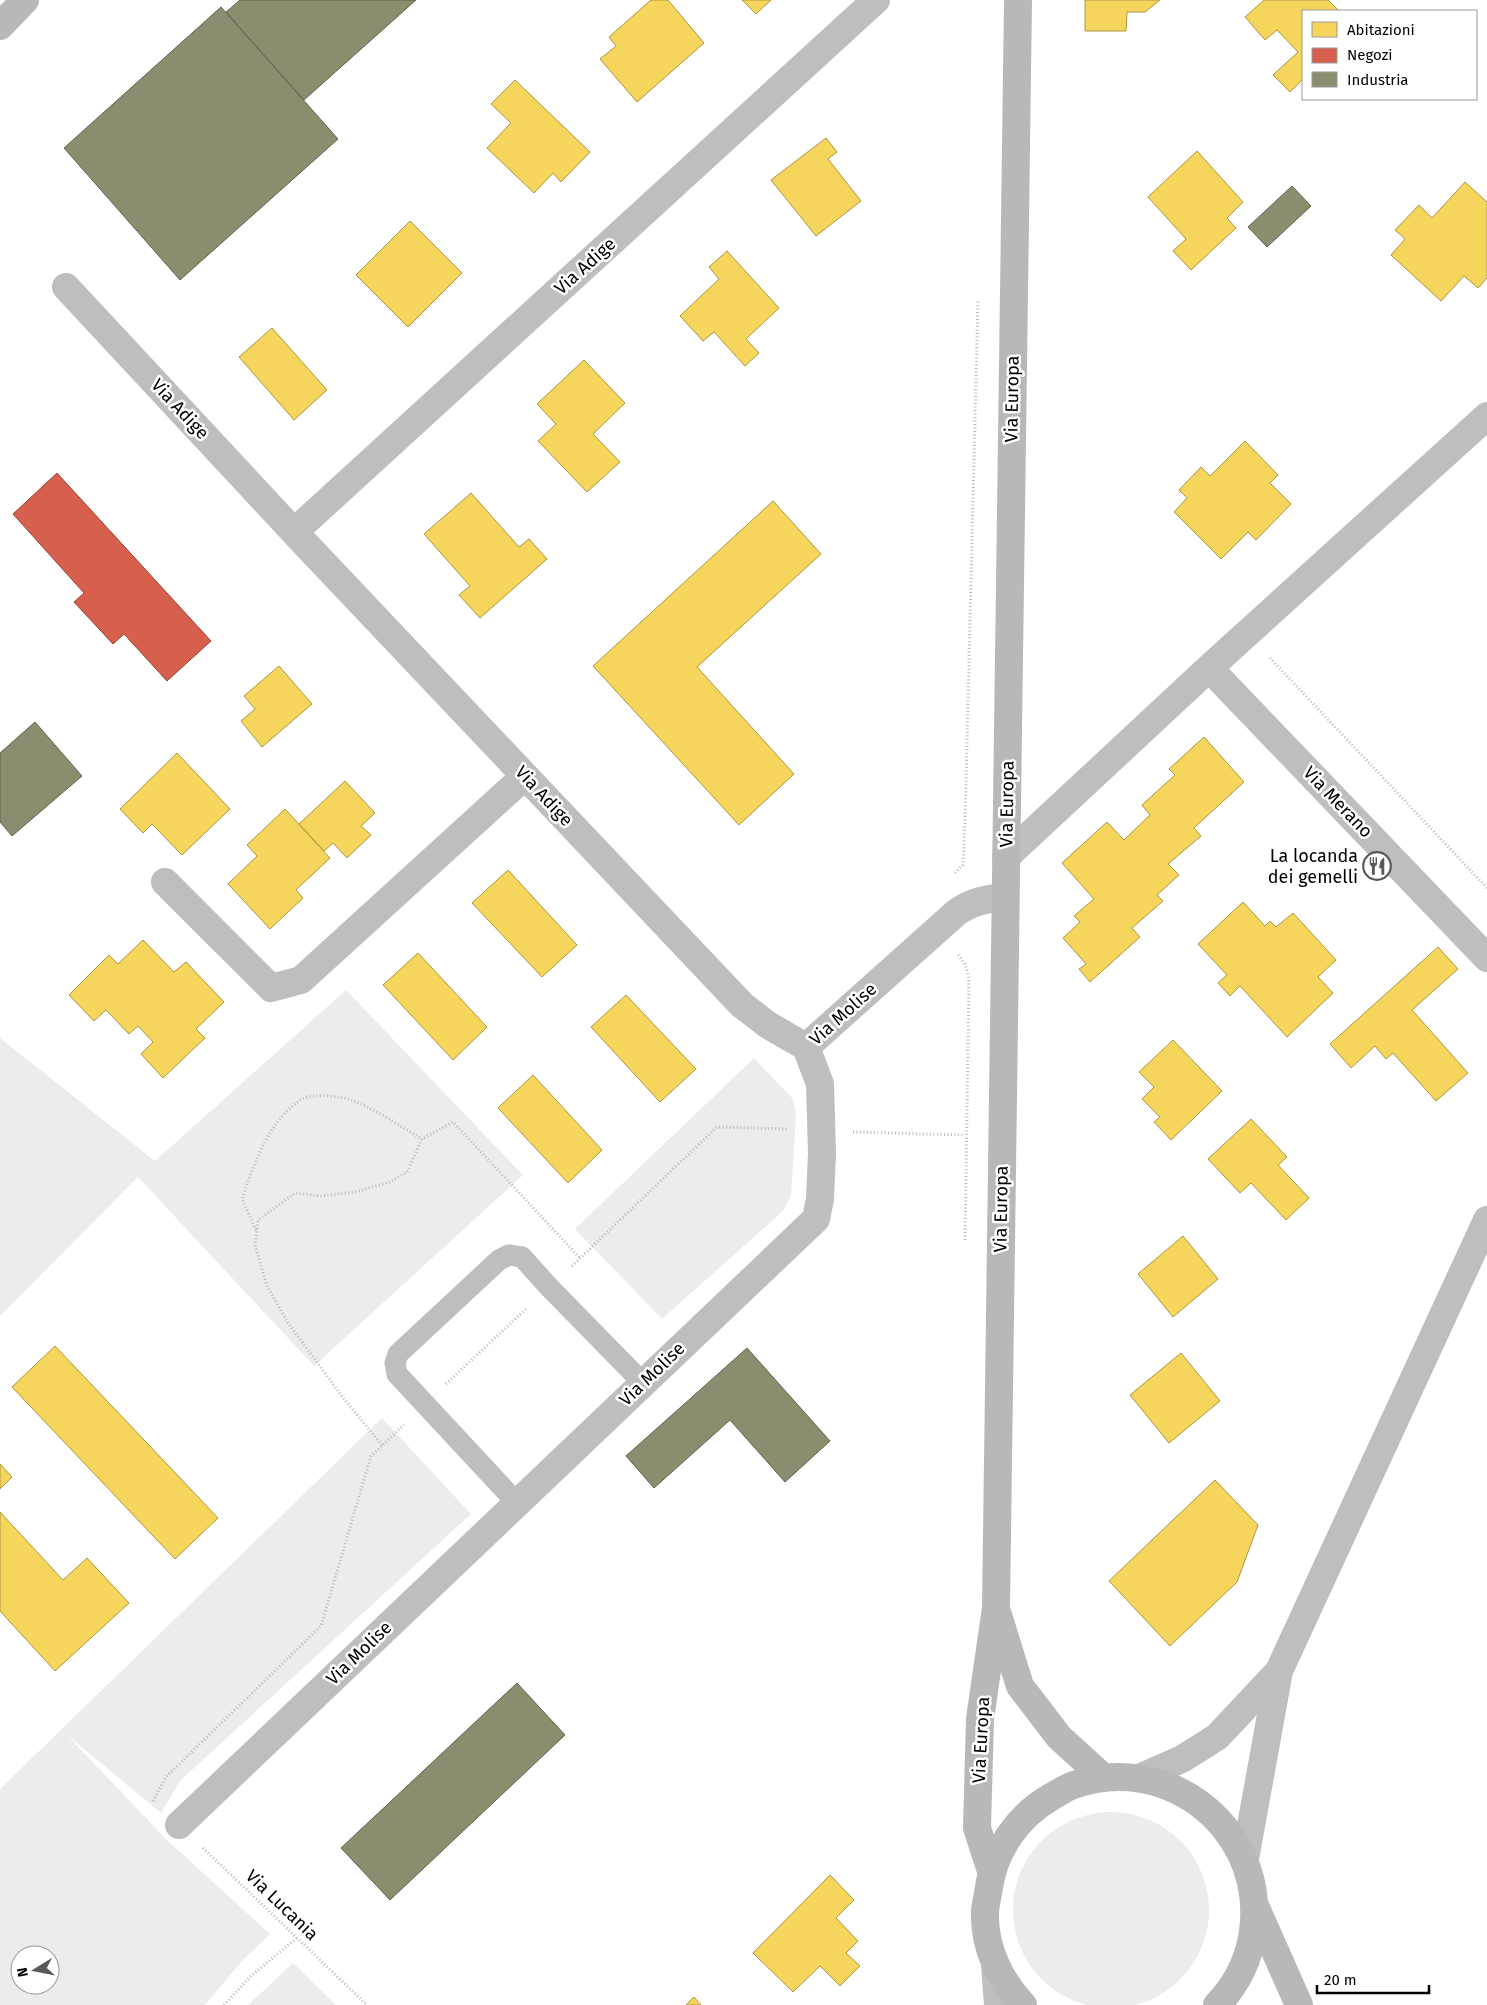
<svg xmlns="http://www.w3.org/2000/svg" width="1487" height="2005" font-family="'Fira Sans',sans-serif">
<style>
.green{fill:#ececec;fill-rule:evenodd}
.homes{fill:#f6d55c;stroke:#ac9540}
.shops{fill:#d6604d;stroke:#964336}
.industry{fill:#8c8c6e;stroke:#62624d}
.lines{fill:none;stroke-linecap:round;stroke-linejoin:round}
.path{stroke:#b9b9b9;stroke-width:3;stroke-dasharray:1 2.5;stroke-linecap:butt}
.lane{stroke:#bebebe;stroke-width:21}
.street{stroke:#bebebe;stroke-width:28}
.secondary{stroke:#b8b8b8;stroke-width:28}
.labels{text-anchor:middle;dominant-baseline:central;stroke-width:5;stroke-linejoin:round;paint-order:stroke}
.street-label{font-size:18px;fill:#000;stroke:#fff}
.poi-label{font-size:18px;fill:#000;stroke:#fff;text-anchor:end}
</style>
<rect width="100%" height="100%" fill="#fff"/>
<path class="green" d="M346,990L523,1175L314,1366L138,1177L0,1316V1038L155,1161Z
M754,1058L793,1099L796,1115L791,1195L783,1211L662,1319L575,1229Z
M382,1418L471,1514L181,1780L161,1813L67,1735L167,1840L270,1934L243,1960L205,2005H0V1789ZM20,1955H50V1985H20Z
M1013 1910a98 98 0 1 1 196 0a98 98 0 1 1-196 0Z
M293,1963L336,2005H248Z"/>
<path class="homes" d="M651,0H668L704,43L637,102L600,59L616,46L609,37Z
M742,0H771L756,14Z
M1085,0H1160L1145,12H1127L1126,31H1085Z
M1264,0H1328L1339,11H1303V79L1290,92L1273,75L1298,52L1277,30L1265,40L1245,17Z
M515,80L590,152L561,182L553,173L534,193L487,148L511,123L491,104Z
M826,138L837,152L828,159L861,201L816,236L771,180Z
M1197,151L1243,202L1227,218L1236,228L1191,270L1173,251L1186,239L1148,197Z
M1465,182L1487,202V278L1478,288L1464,276L1441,301L1391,255L1405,239L1395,230L1419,205L1432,218Z
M410,221L462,273L408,327L356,275Z
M727,251L779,308L746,339L759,353L745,366L714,332L703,341L680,316L719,279L709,267Z
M272,328L327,390L294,420L239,357Z
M584,360L625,403L593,434L620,462L587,492L538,441L556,424L537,404Z
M1245,441L1278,475L1270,483L1291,504L1256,540L1248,532L1221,559L1174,512L1187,498L1179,490L1201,467L1210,476Z
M471,493L519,547L529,539L547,559L480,618L459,595L470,586L424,534Z
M773,501L821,554L697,667L794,774L739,825L593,666Z
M279,666L312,704L262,747L241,721L255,709L244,696Z
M1204,737L1244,782L1194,828L1201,836L1168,864L1179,875L1157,895L1163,901L1132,928L1140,937L1090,982L1079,969L1086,964L1063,938L1080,922L1074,916L1094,899L1062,863L1107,822L1124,840L1150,815L1142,805L1175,775L1169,769Z
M177,753L230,809L182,855L152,824L143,833L120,809Z
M345,781L375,813L361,826L371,835L347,858L333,843L324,851L299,824Z
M285,809L330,858L296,890L303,898L270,929L228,884L257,856L247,845Z
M508,870L577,945L542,977L472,903Z
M1243,902L1265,926L1270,921L1276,927L1293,913L1336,960L1318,977L1333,993L1287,1037L1240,986L1230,996L1218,983L1227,975L1198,944Z
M143,940L174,972L186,962L224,1002L196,1029L205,1038L163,1078L141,1054L153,1042L138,1026L129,1034L106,1010L94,1021L69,995L109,955L118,964Z
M1438,947L1458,969L1412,1010L1468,1073L1436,1101L1393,1053L1386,1059L1375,1046L1351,1068L1330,1044Z
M418,953L487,1027L453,1060L383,985Z
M626,995L696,1069L660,1102L591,1027Z
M1173,1040L1222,1091L1171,1140L1154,1122L1160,1117L1142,1099L1154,1087L1139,1072Z
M533,1075L602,1150L568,1183L498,1108Z
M1251,1119L1287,1157L1278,1165L1309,1198L1286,1220L1251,1183L1240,1193L1208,1159Z
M1183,1236L1218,1279L1173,1317L1138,1274Z
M55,1346L218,1518L175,1559L12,1387Z
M1181,1353L1220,1401L1169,1443L1130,1395Z
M0,1464L12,1477L0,1489Z
M1215,1480L1258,1525L1237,1582L1170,1646L1109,1581Z
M0,1512L63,1580L87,1558L129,1603L55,1671L0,1611Z
M830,1875L854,1900L836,1918L858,1941L846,1953L860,1966L840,1986L820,1966L793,1992L753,1953Z
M694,1997L701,2005H686Z"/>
<path class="shops" d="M57,473L211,641L167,681L124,634L113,644L74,602L84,593L13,514Z"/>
<path class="industry" d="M240,0H416L304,100L226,12Z
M221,7L338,139L180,280L64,148Z
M1292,186L1311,206L1267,247L1248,227Z
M35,722L82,776L12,836L0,822V753Z
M747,1348L830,1441L785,1482L730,1420L654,1488L626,1456Z
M517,1683L565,1735L390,1900L341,1848Z"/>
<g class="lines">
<path class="path" d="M1270,658L1487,888
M955,873L963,865L965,821L978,300
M958,955L965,964L969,978L965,1241
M853,1132L965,1135
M256,1230L242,1199C254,1163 269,1120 302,1099C312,1093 340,1096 351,1100C373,1107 401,1127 422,1139
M572,1266L717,1127L787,1129
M446,1384L527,1308
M382,1445L344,1399L288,1323L267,1286L255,1245L258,1220L295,1193L321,1196L355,1192L390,1182L407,1172L422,1139L453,1122L580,1258
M153,1801L166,1777L321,1626L371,1456L404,1425
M203,1848L367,2005
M224,2005L252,1975L297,1938"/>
<path class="lane" d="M517,1503L397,1374L395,1363L398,1354L499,1260L509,1255L522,1257L549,1287L643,1383"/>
<path class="street" d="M66,287L294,532
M1209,668L1487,958
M1006,857L1209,668L1487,416
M165,882L271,988L301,980L525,776
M806,1047L768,1025L742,1005L294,532L876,0
M806,1047L957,912C973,901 987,899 1005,897
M1139,1778L1182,1759L1217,1737L1279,1671
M179,1825L816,1219L820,1199L822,1153L820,1084L806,1047
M1245,1859L1279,1671L1487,1220
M995,1965L998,2005"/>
<path class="secondary" d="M0,26L25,0
M998,1615L1020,1686L1059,1737L1104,1778
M991,1871L977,1828L980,1719L996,1608L1018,0
M1256,1908L1299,2005
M1023,2005C1000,1981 984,1947 985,1913C985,1905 988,1896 989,1887C995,1849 1018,1816 1051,1797C1057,1794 1064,1789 1071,1786C1163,1751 1260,1823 1254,1921C1252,1954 1239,1982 1217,2005"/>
</g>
<defs>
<symbol id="restaurant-ring" viewBox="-11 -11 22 22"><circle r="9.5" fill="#fff" stroke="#595959" stroke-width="1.5"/><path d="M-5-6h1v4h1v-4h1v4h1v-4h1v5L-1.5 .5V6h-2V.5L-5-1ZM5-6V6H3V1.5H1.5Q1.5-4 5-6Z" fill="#595959"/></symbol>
</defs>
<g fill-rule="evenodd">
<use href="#restaurant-ring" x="1361" y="850" width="32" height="32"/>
</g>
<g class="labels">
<g class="street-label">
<text transform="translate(585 266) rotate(-42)">Via Adige</text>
<text transform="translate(1012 399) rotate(-89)">Via Europa</text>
<text transform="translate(180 409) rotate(47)">Via Adige</text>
<text transform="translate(544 796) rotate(47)">Via Adige</text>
<text transform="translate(1338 802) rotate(46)">Via Merano</text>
<text transform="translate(1007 804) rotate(-89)">Via Europa</text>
<text transform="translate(843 1014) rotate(-42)">Via Molise</text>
<text transform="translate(1001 1209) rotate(-89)">Via Europa</text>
<text transform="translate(652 1374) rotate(-44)">Via Molise</text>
<text transform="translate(359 1653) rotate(-44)">Via Molise</text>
<text transform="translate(981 1740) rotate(-87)">Via Europa</text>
<text transform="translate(282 1905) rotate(44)">Via Lucania</text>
</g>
<g class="poi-label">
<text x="1358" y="856">La locanda<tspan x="1358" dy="21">dei gemelli</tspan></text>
</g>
</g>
<rect x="1302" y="10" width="175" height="90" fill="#ffffff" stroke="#999999"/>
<rect x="1312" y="22" width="25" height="15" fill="#f6d55c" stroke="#999999"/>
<text x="1347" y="35" font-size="15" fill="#000000">Abitazioni</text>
<rect x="1312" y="48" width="25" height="15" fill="#d6604d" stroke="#999999"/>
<text x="1347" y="60" font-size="15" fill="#000000">Negozi</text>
<rect x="1312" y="72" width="25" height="15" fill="#8c8c6e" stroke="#999999"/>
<text x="1347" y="85" font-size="15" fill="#000000">Industria</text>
<g transform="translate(35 1970) rotate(260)"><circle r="24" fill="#ffffff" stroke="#999999"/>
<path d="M0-4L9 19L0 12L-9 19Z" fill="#595959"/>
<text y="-8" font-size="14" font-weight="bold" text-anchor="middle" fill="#000000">N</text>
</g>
<path d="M1317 1985v8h112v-8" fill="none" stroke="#000000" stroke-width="2.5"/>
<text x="1324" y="1985" font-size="15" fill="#000000" stroke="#ffffff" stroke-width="4" paint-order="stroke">20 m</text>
</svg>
